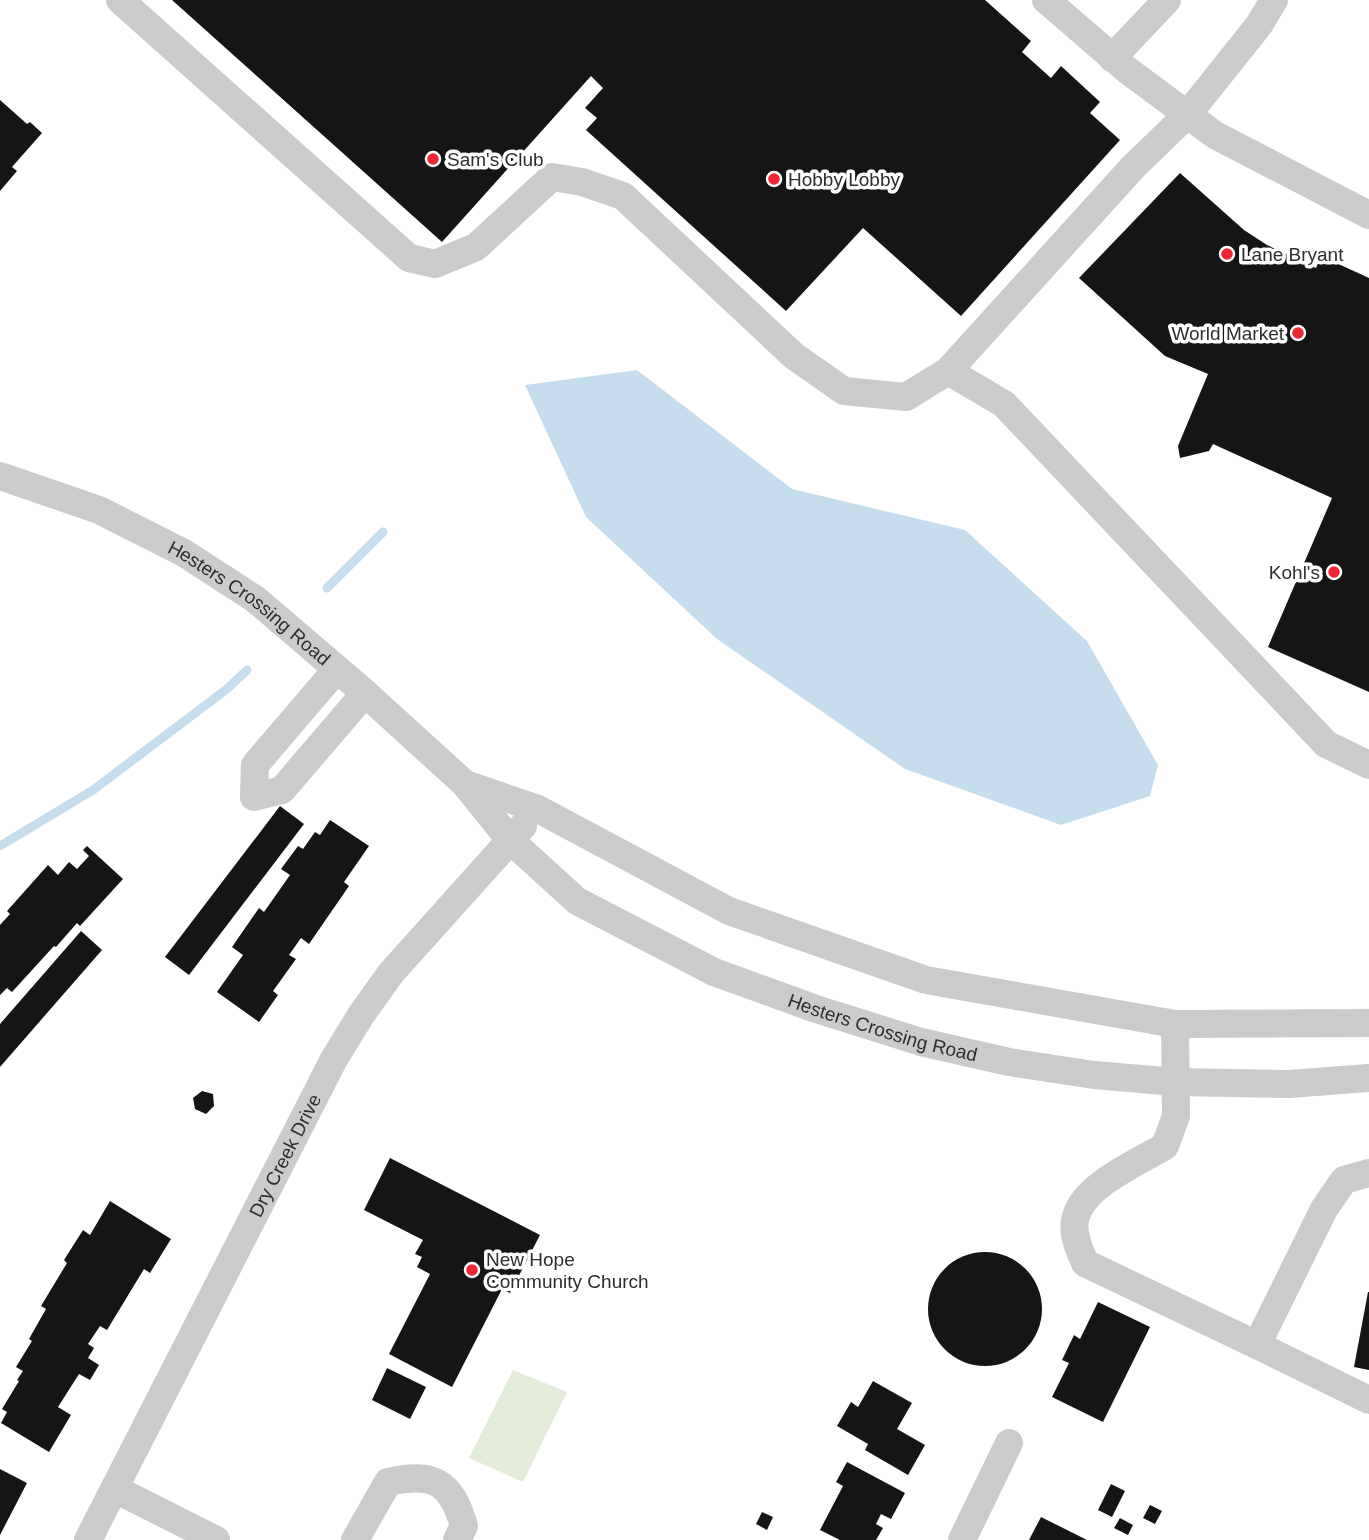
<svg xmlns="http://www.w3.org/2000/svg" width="1369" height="1540" font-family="Arial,sans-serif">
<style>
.green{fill:#e4ecda}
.water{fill:#c5dded}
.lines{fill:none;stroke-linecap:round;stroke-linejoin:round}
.stream{stroke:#c5dded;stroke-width:9}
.building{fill:#151515}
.minor{stroke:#cbcbcb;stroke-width:28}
.poi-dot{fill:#ee2632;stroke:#fff;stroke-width:2.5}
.labels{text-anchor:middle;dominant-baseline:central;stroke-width:7;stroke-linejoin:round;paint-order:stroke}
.poi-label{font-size:19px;fill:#2e2e2e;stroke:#fff;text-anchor:start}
.street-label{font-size:19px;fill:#2e2e2e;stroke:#fff}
</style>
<rect width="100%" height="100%" fill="#fff"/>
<path class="green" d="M513,1370L567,1392L523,1482L469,1458Z"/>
<path class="water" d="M637,370L792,489L965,530L1087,641L1158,765L1150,796L1061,825L905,769L717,639L586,517L525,385Z"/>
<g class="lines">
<path class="stream" d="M327,588L383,532
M0,846L93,790L227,689L247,670"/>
</g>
<path class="building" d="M172,0H985L1031,41L1022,52L1051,78L1061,66L1100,102L1090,113L1120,140L961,316L863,228L786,311L586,130L597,118L585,108L603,88L591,76L442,242Z
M0,100L27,124L30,122L42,133L12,167L17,171L0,191Z
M1180,173L1244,230L1267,245L1316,268L1321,256L1369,278V692L1268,647L1332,498L1213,444L1209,451L1180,458L1178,446L1208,374L1165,356L1079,278Z
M280,806L304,824L189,975L165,957Z
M330,820L369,846L344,882L349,886L309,944L301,938L289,955L296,959L273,991L278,995L259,1022L217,992L243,955L232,947L259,908L264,912L290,875L281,869L298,846L303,849L315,832L320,835Z
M87,846L123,879L80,926L77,923L56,947L54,946L12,992L7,988L0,995V925L10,914L7,911L48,865L58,875L69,862L77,869L89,856L83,850Z
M81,931L102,950L0,1067V1024Z
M202,1091L213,1094L214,1106L206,1114L195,1109L193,1098Z
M390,1158L540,1235L510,1293L502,1289L452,1387L389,1354L430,1274L417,1267L422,1257L415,1254L423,1240L364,1210Z
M110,1201L171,1239L150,1273L144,1269L107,1330L100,1326L88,1344L94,1348L88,1358L99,1365L90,1380L79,1374L58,1407L71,1415L49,1452L1,1423L7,1412L2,1409L19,1381L17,1380L23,1371L16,1367L32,1341L29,1339L46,1309L41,1306L67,1263L64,1260L83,1230L90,1235Z
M928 1309a57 57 0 1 1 114 0a57 57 0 1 1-114 0Z
M1368,1292H1369V1370L1354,1367Z
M1098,1302L1150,1327L1103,1422L1052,1397L1069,1363L1062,1360L1074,1335L1080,1339Z
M387,1368L426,1387L410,1419L372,1400Z
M873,1381L912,1403L897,1429L925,1445L908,1475L865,1450L868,1444L837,1426L851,1402L858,1407Z
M847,1462L905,1493L891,1519L881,1514L876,1524L883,1528L876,1540H840L820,1530L843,1486L836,1482Z
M0,1469L27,1483L0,1535Z
M1111,1484L1125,1491L1112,1517L1098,1510Z
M1150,1505L1162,1511L1155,1524L1143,1518Z
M762,1512L773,1517L767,1530L756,1524Z
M1041,1517L1087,1540H1029Z
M1120,1518L1133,1525L1128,1535L1114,1528Z"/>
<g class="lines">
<g class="minor">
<path d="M120,0L409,258L435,264L476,247L552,177L582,182L623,196L794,356L844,391L906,397L948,371L1134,166L1188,114L1259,25L1274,0"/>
<path d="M1046,0L1127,70L1215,135L1369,215"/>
<path d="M1112,58L1167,0"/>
<path d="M948,371L1004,404L1326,744L1369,765"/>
<path id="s1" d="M0,476L99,510L184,553L255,599L365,693L465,784L510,840L577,901L714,972L816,1009L921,1042L1009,1062L1094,1075L1176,1082L1289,1084L1369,1078"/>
<path d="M337,669L255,765L254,797L282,790L365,693"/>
<path d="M465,784L538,809L729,911L926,980L1175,1024L1369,1023"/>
<path d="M1175,1024L1176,1116L1165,1146C1138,1163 1080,1186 1075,1221C1072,1235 1080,1251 1085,1263L1257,1345L1324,1209L1344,1180L1369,1173"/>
<path d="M1257,1345L1369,1400"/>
<path d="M115,1489L216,1540"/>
<path id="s2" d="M88,1540L334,1059L361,1015L391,973L523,826"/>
<path d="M355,1540L388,1482C433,1472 451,1481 464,1526L457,1540"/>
<path d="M962,1540L1009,1443"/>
</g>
</g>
<g class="poi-dot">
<circle cx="433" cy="159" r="7"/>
<circle cx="774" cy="179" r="7"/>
<circle cx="1227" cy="254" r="7"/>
<circle cx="1298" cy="333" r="7"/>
<circle cx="1334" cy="572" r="7"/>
<circle cx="472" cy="1270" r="7"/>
</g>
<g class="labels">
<g class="poi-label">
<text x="447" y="159">Sam's Club</text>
<text x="788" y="179">Hobby Lobby</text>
<text x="1241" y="254">Lane Bryant</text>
<text x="1284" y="333" text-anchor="end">World Market</text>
<text x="1320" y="572" text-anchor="end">Kohl's</text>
<text x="486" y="1259">New Hope<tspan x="486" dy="22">Community Church</tspan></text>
</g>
<g class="street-label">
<text stroke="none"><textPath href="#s1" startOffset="282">Hesters Crossing Road</textPath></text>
<text stroke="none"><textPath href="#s1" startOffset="1059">Hesters Crossing Road</textPath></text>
<text stroke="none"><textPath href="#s2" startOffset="432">Dry Creek Drive</textPath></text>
</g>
</g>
</svg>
